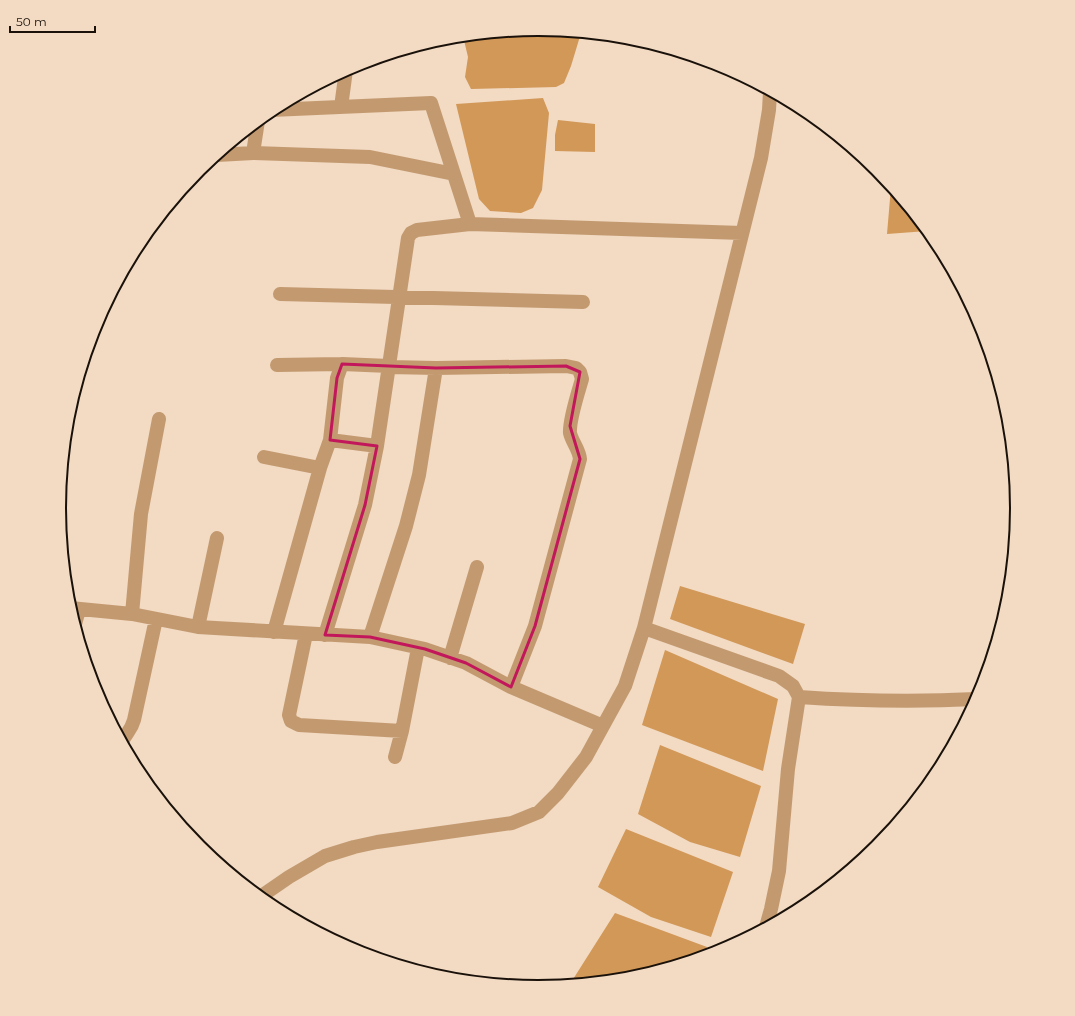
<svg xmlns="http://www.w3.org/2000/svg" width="1075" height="1016" font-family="Montserrat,sans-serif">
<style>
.water{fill:#d29858}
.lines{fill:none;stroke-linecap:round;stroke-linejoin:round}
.minor{stroke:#c39a70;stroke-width:14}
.marked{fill:none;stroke:#c2185b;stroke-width:3;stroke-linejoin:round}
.rim{fill:none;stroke:#1a120a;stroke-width:2}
</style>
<rect width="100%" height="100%" fill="#f2dac3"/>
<path class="water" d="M538,29L581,33L571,66L564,83L556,87L471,89L465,77L468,57L463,36Z
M543,98L549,113L542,190L533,208L521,213L490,211L479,199L456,104Z
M558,120L595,124V152L555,151V135Z
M891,187L927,231L887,234Z
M680,586L805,624L793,664L670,619Z
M665,650L778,699L763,771L642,725Z
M660,745L761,786L740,857L690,842L638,814Z
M626,829L733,872L711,937L651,917L598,887Z
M615,913L707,947L703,956L631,978L570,984Z"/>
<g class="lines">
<path class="minor" d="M341,107L346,70
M271,110L431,103L470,224
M253,153L258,121
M217,155L253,153L370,157L454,174
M280,294L583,302
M277,365L342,364
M390,367L436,368L566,366L576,368L580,372L582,379C578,393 569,420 570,433C572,442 579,449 580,459L535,626L511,687
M330,440L377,446
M264,457L320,468
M70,608L132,614L198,627L370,637L425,649L466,663L511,687L603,726
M132,614L141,514L159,419
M75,624L79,610
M198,627L217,538
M644,628L779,676L793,686L799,697L788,769L779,871L771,909L766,927
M274,632L320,468L330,440L337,378L342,364L389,366
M306,634L289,715L291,721L299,725L402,731
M325,635L365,505L377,446L408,238L411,233L417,230L470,224L742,233
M370,637L406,526L419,475L436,368
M450,658L477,567
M799,697C858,701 917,702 976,699
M122,742C126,733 131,731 134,720L156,619
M395,757L402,731L418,648
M260,897L289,877L325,856L354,847L377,842L512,823L539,812L558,793L586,757L603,726L625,686L644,628L761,158L769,110L770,92"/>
</g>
<path class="marked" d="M342,364L436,368L566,366L580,372L570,426L580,459L535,626L511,687L466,663L425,649L370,637L325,635L365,505L377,446L330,440L337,378Z"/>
<path d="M0 0H1075V1016H0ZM66 508a472 472 0 1 1 944 0a472 472 0 1 1-944 0Z" fill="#f2dac3" fill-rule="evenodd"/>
<path class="rim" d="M66 508a472 472 0 1 1 944 0a472 472 0 1 1-944 0Z"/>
<path d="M10 26v6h85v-6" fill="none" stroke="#1a120a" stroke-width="2"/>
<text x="16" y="26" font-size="12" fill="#1a120a" stroke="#f2dac3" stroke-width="3" paint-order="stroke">50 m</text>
</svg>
